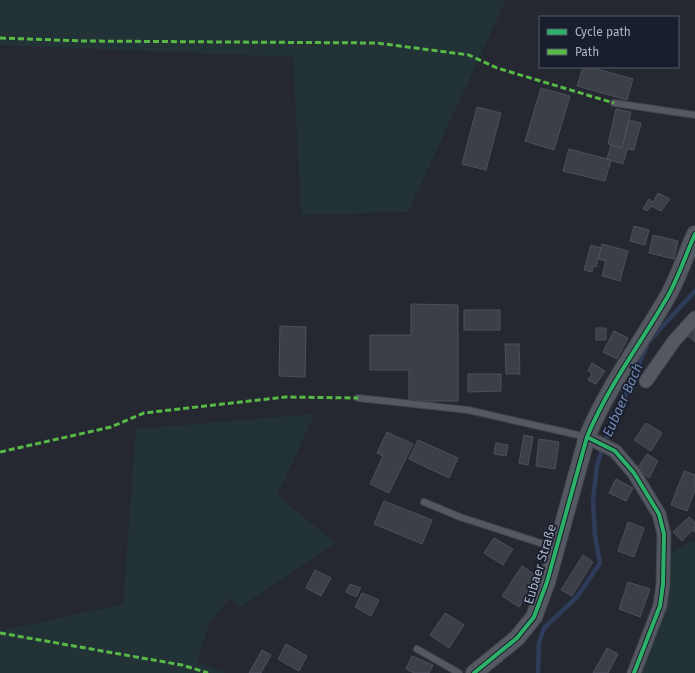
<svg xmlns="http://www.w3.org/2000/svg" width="695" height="673" font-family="'Fira Sans',sans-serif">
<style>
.green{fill:#223237}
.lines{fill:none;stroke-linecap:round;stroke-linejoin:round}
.stream{stroke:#2e3c5a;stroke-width:4.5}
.building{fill:#3c3f48;stroke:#4b505a}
.service-casing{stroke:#41434b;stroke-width:8}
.minor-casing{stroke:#41434b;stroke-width:15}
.tertiary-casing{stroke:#41434b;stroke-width:18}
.service{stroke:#545860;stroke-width:6}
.minor{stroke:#545860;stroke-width:13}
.tertiary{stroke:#545860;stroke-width:16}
.quiet{stroke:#58b947;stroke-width:3;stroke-dasharray:6 3;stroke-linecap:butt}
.cycleway-casing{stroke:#181e2c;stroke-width:6}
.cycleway{stroke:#2db169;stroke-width:4}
.labels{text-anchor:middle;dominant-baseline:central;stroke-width:3.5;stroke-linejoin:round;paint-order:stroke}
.street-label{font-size:13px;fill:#acb3c5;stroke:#181e2c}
.water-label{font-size:14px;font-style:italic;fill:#7386af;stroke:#181e2c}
</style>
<rect width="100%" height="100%" fill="#252831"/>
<path class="green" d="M0,0H506L408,212L301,215L293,57L0,45Z
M315,414L277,495L335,543L241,607L230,598L210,621L197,661L226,673H0V631L123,604L136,429Z
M692,541L695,543V673H626L649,614L657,587L660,559Z"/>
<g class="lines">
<path class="stream" d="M538,673L539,643L544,628L577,597L600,563L595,536L593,500L597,465L606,439L649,341L695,291"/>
</g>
<path class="building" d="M583,67H590L633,79L627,100L577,86Z
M541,88L570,96L554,150L525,141Z
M477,107L501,113L486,170L462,164Z
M616,109L631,112L622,148L608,144Z
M629,120L641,123L634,150L627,149L623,164L607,159L611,145L622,148Z
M569,149L611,160L605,181L563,171Z
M658,193L670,199L661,211L651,206L647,211L643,209L649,199L653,202Z
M634,226L649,230L645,245L630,241Z
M653,235L678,241L674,259L649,253Z
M602,244L628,251L620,281L602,276L606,261L598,259Z
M591,245L601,248L596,267L593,266L592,272L584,270Z
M411,304L458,305V401H409V370H370V335H411Z
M464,310H500V330H464Z
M280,326L306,327L305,377L279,376Z
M695,327V342L687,335Z
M596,328H606V340H596Z
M614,331L628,338L617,359L603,352Z
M505,344H519L520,374H506Z
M592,363L605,371L596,384L588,380L592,374L588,371Z
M468,374H501V391L468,392Z
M646,423L662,433L651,451L634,440Z
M387,432L413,444L389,493L370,484L383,456L377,453Z
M524,435L533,437L528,465L519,463Z
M539,439L559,442L555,469L536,466Z
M418,440L458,458L449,478L409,459Z
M496,443L508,445L506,456L494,454Z
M647,454L658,461L649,478L637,469Z
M684,471L695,475V490L687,511L671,505Z
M616,479L633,488L626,501L609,493Z
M384,501L432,520L422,544L374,524Z
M689,517L695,522V532L692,530L682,541L673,532Z
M628,522L644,528L634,557L618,551Z
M494,538L513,549L503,565L484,553Z
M583,555L593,562L572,596L561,590Z
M522,566L538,577L519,607L502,596Z
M315,570L331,578L321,596L306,588Z
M628,582L650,589L640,617L619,609Z
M350,584L361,588L356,597L346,592Z
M362,593L379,600L371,616L355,607Z
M445,613L464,625L449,648L430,635Z
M286,644L307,656L299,671L278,659Z
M607,648L618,654L608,673H593Z
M262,650L271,655L261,673H249Z
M412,656L433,665L429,673H414L406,669Z"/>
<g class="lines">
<defs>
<path id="service" d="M614,103L695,115
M358,398L468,410L587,437
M424,502L460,517L556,548
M417,649L459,673"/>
<path id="minor" d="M646,381L674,341L695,318
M587,437L615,451L634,473L659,514L664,534L663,584L660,606L634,673"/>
<path id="tertiary" d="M474,673L517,638L534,617L547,582L587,437C608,386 641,343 668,296C679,276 686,254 695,234"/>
</defs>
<use href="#service" class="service-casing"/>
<use href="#minor" class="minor-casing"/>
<use href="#tertiary" class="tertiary-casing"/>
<use href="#service" class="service"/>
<use href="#minor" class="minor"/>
<use href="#tertiary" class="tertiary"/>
<path class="quiet" d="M0,38L84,41L377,43L469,55L497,68L614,103
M0,452L111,427L144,413L285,397L358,398
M0,633L182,665L208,673"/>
<defs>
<path id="cycleway" d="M587,437L615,451L634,473L659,514L664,534L663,584L660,606L634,673
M474,673L517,638L534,617L547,582L587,437C608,386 641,343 668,296C679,276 686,254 695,234"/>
</defs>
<use href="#cycleway" class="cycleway-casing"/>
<use href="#cycleway" class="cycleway"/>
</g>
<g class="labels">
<g class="street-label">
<text transform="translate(540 564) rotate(-73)">Eubaer Straße</text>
</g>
<g class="water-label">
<text transform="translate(623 400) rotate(-66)">Eubaer Bach</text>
</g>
</g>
<rect x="539" y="16" width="140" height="52" fill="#181e2c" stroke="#535a69"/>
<rect x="547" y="29" width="20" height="6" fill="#2db169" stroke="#535a69"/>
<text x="575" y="36" font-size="12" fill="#acb3c5">Cycle path</text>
<rect x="547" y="49" width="20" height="6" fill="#58b947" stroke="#535a69"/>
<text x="575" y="56" font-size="12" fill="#acb3c5">Path</text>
</svg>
